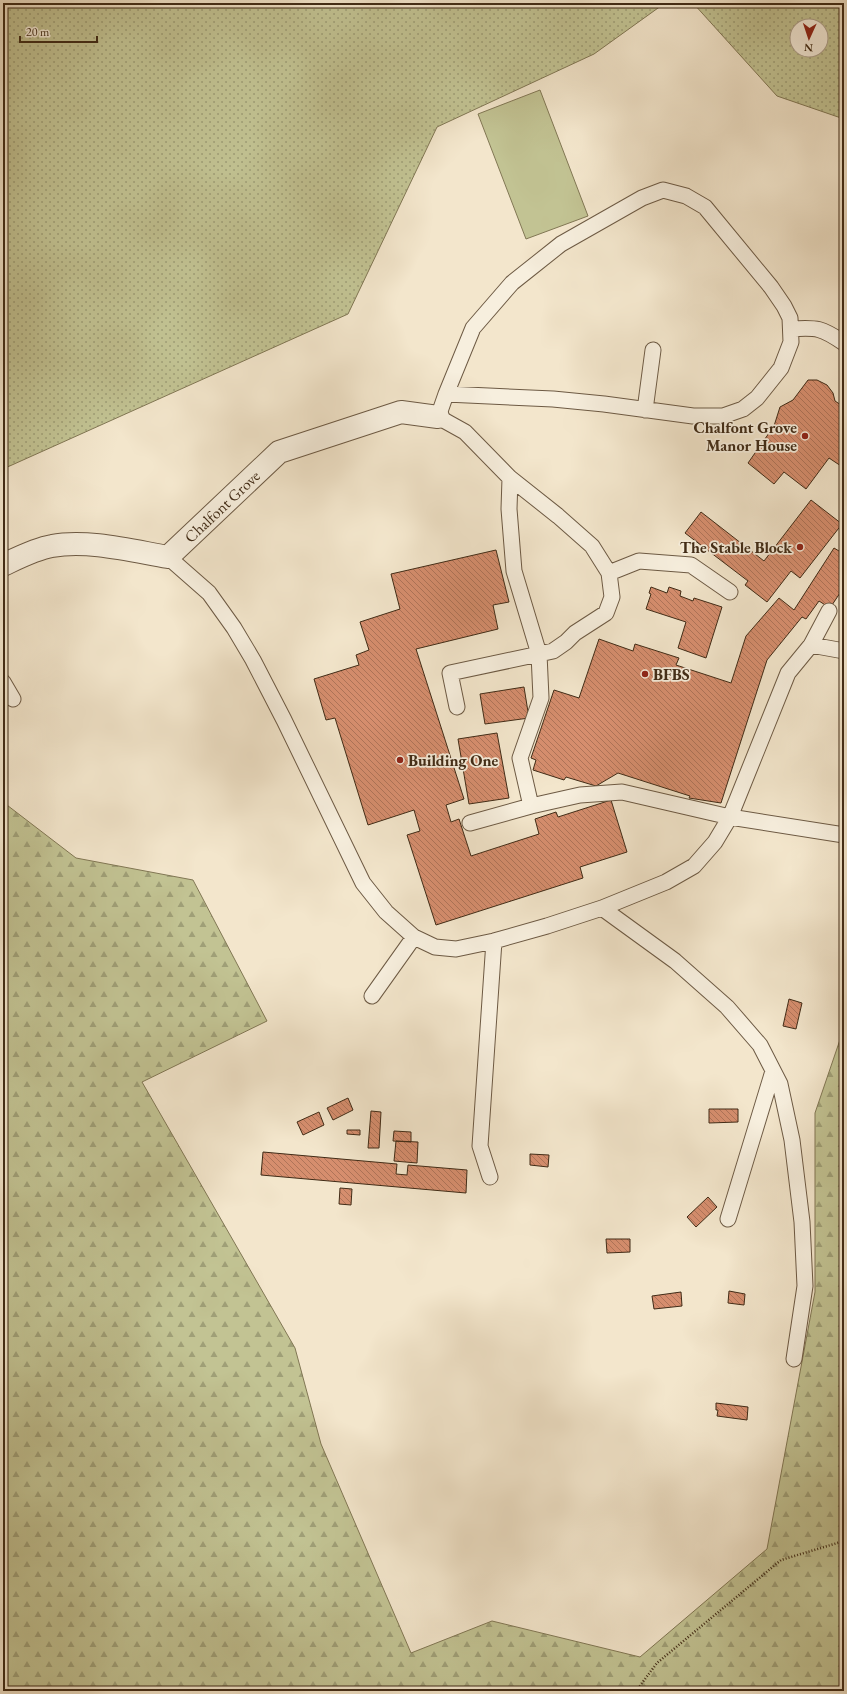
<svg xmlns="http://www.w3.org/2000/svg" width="847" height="1694" font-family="'EB Garamond',serif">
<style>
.grass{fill:url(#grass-dots);stroke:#817754;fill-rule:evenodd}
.forest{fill:url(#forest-firs);stroke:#817754}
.garden{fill:#c2c393;stroke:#817754}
.building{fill:url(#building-back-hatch);stroke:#402b16}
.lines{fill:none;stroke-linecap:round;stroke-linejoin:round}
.service-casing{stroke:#6d5a44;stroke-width:17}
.minor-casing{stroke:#6d5a44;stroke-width:24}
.path{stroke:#402b16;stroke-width:2.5;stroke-dasharray:1 2;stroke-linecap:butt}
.service{stroke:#f7efde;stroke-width:15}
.minor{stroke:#f7efde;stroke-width:22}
.poi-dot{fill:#8f2418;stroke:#f7efde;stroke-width:1.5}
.labels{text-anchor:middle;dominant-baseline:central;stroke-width:3.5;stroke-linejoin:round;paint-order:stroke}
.poi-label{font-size:16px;font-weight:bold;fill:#402b16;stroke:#f7efde;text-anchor:end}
.street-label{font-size:16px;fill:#402b16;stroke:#f7efde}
</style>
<defs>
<pattern id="grass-dots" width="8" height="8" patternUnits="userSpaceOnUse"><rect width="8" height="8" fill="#c2c393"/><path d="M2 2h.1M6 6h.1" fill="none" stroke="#9f9f77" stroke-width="1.8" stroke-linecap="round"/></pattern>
<pattern id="forest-firs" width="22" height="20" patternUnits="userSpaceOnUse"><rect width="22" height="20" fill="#c2c393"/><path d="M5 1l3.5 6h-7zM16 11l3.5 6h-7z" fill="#9f9f77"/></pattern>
<pattern id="building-back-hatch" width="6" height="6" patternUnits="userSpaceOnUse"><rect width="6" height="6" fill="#d68e6e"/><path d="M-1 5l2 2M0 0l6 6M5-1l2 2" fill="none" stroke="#af7459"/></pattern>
</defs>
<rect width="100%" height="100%" fill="#f3e6cc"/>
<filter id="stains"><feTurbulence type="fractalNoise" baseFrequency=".005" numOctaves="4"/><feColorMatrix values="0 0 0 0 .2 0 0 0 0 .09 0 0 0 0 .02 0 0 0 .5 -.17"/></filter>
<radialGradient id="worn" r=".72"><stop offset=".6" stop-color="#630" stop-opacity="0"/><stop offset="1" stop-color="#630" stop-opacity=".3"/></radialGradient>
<path class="grass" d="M3,3H665L594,54L437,127L348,314L3,469Z
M693,3H844V119L777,96ZM797,26H821V50H797Z"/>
<path class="forest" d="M3,802L76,858L193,880L267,1021L142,1082L295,1348L321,1444L411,1653L492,1621L640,1657L767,1549L815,1292V1113L844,1028V1691H3Z"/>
<path class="garden" d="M540,90L588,216L526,239L478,114Z"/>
<path class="building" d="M808,380H817L827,385L833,393L835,401L844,407V468L829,458L806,489L784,472L774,484L748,463L774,426L780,407L793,400Z
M811,500L842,524L800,578L791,571L767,602L745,585L748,581L685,533L701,512L764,561Z
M834,548L844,554V587L830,608L819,601L806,619L802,617L767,660L721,803L689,798L690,796L618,773L596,786L566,777L564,780L533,770L536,760L531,758L554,690L579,698L599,639L633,651L635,644L679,658L676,665L731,683L746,636L779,598L794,610Z
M496,550L509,602L493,605L498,629L416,649L464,799L446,805L451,822L459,819L471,856L539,834L535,819L556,812L558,817L611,800L627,852L580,867L583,878L436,925L407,835L420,831L414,810L368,825L335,718L326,720L314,679L359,665L356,655L369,650L360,622L400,609L391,574Z
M651,587L667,593L669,587L681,591L680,596L693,601L694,598L722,607L706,658L678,648L686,622L646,609L651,594L649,593Z
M524,687L529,718L485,724L480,694Z
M497,733L509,798L469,804L458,739Z
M789,999L802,1003L796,1029L783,1026Z
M348,1098L353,1110L333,1120L327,1108Z
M709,1109H738V1122L709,1123Z
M371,1111L381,1112L379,1148H368Z
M319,1112L324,1125L303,1135L297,1122Z
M347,1130H360V1135L347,1134Z
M394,1131L411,1132V1142L393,1141Z
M396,1141L418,1142L417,1163L394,1161Z
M263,1152L397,1164L396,1174L407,1175L408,1165L467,1170L466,1193L261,1175Z
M530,1154L549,1155L548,1167L530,1165Z
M340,1188L352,1189L351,1205L339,1204Z
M708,1197L717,1207L696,1227L687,1217Z
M606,1239H630V1252L607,1253Z
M729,1291L745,1294L744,1305L728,1303Z
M681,1292L682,1306L654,1309L652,1296Z
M716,1403L748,1407L747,1420L717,1416L718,1410H716Z"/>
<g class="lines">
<defs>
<path id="service" d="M791,329C817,327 822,328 844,343
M446,394L553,399L604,404L693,416H723L743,409L757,398L781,368L791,342L790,318L784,306L771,287L705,207L686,196L663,190L642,198L561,244L512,283L473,328L446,394L438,417L465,432L510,478L558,516L592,546L609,573L612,597L606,613L575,633L566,642L553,651L450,673L457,707
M645,410L653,350
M510,478L509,509L514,571L539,654L541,698L520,758L531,806L580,795L622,792L730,817L844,835
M168,557L209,593L234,628L253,660L284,720L363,883L386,912L414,937L435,947L456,949L494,941L547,926L602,908L666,882L694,866L715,842L730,817L788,673L811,645L844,651
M609,573L639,561L691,565L730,592
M811,645L829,611
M3,682L13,699
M470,823L531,806
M602,908L675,961L727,1007L760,1045L780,1084L792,1140L802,1222L805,1286L794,1359
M372,996L414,937
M490,1177L480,1146L494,941
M728,1219L773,1071"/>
<g id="minor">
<path id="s1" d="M3,565C18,558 35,549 52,546C87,539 133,551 168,557L279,452L401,412L438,417"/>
</g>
</defs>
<use href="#service" class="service-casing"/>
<use href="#minor" class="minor-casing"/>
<path class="path" d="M636,1691L657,1663L781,1560L844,1541"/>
<use href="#service" class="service"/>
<use href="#minor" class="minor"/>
</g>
<g class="poi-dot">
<circle cx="805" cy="436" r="4"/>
<circle cx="800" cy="547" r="4"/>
<circle cx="645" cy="674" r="4"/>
<circle cx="400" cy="760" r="4"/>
</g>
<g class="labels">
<g class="poi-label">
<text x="797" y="427">Chalfont Grove<tspan x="797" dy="18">Manor House</tspan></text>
<text x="792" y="547">The Stable Block</text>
<text x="653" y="674" text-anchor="start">BFBS</text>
<text x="408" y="760" text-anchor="start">Building One</text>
</g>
<g class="street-label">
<text stroke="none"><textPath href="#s1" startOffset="244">Chalfont Grove</textPath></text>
</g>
</g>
<rect width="847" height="1694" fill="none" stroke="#f3e6cc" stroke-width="16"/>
<rect x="4" y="4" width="839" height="1686" fill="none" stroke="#402b16" stroke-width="2"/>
<rect x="8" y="8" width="831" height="1678" fill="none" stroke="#402b16"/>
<g transform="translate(809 38) rotate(183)"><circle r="19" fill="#f7efde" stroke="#aea18e"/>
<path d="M0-3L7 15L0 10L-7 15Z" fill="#8f2418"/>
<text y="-6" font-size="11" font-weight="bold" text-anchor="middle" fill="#402b16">N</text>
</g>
<path d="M20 36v6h77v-6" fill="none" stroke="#402b16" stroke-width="2"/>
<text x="26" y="36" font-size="12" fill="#402b16" stroke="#f7efde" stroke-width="3" paint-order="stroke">20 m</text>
<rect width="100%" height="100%" filter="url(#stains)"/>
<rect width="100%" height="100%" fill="url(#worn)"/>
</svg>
